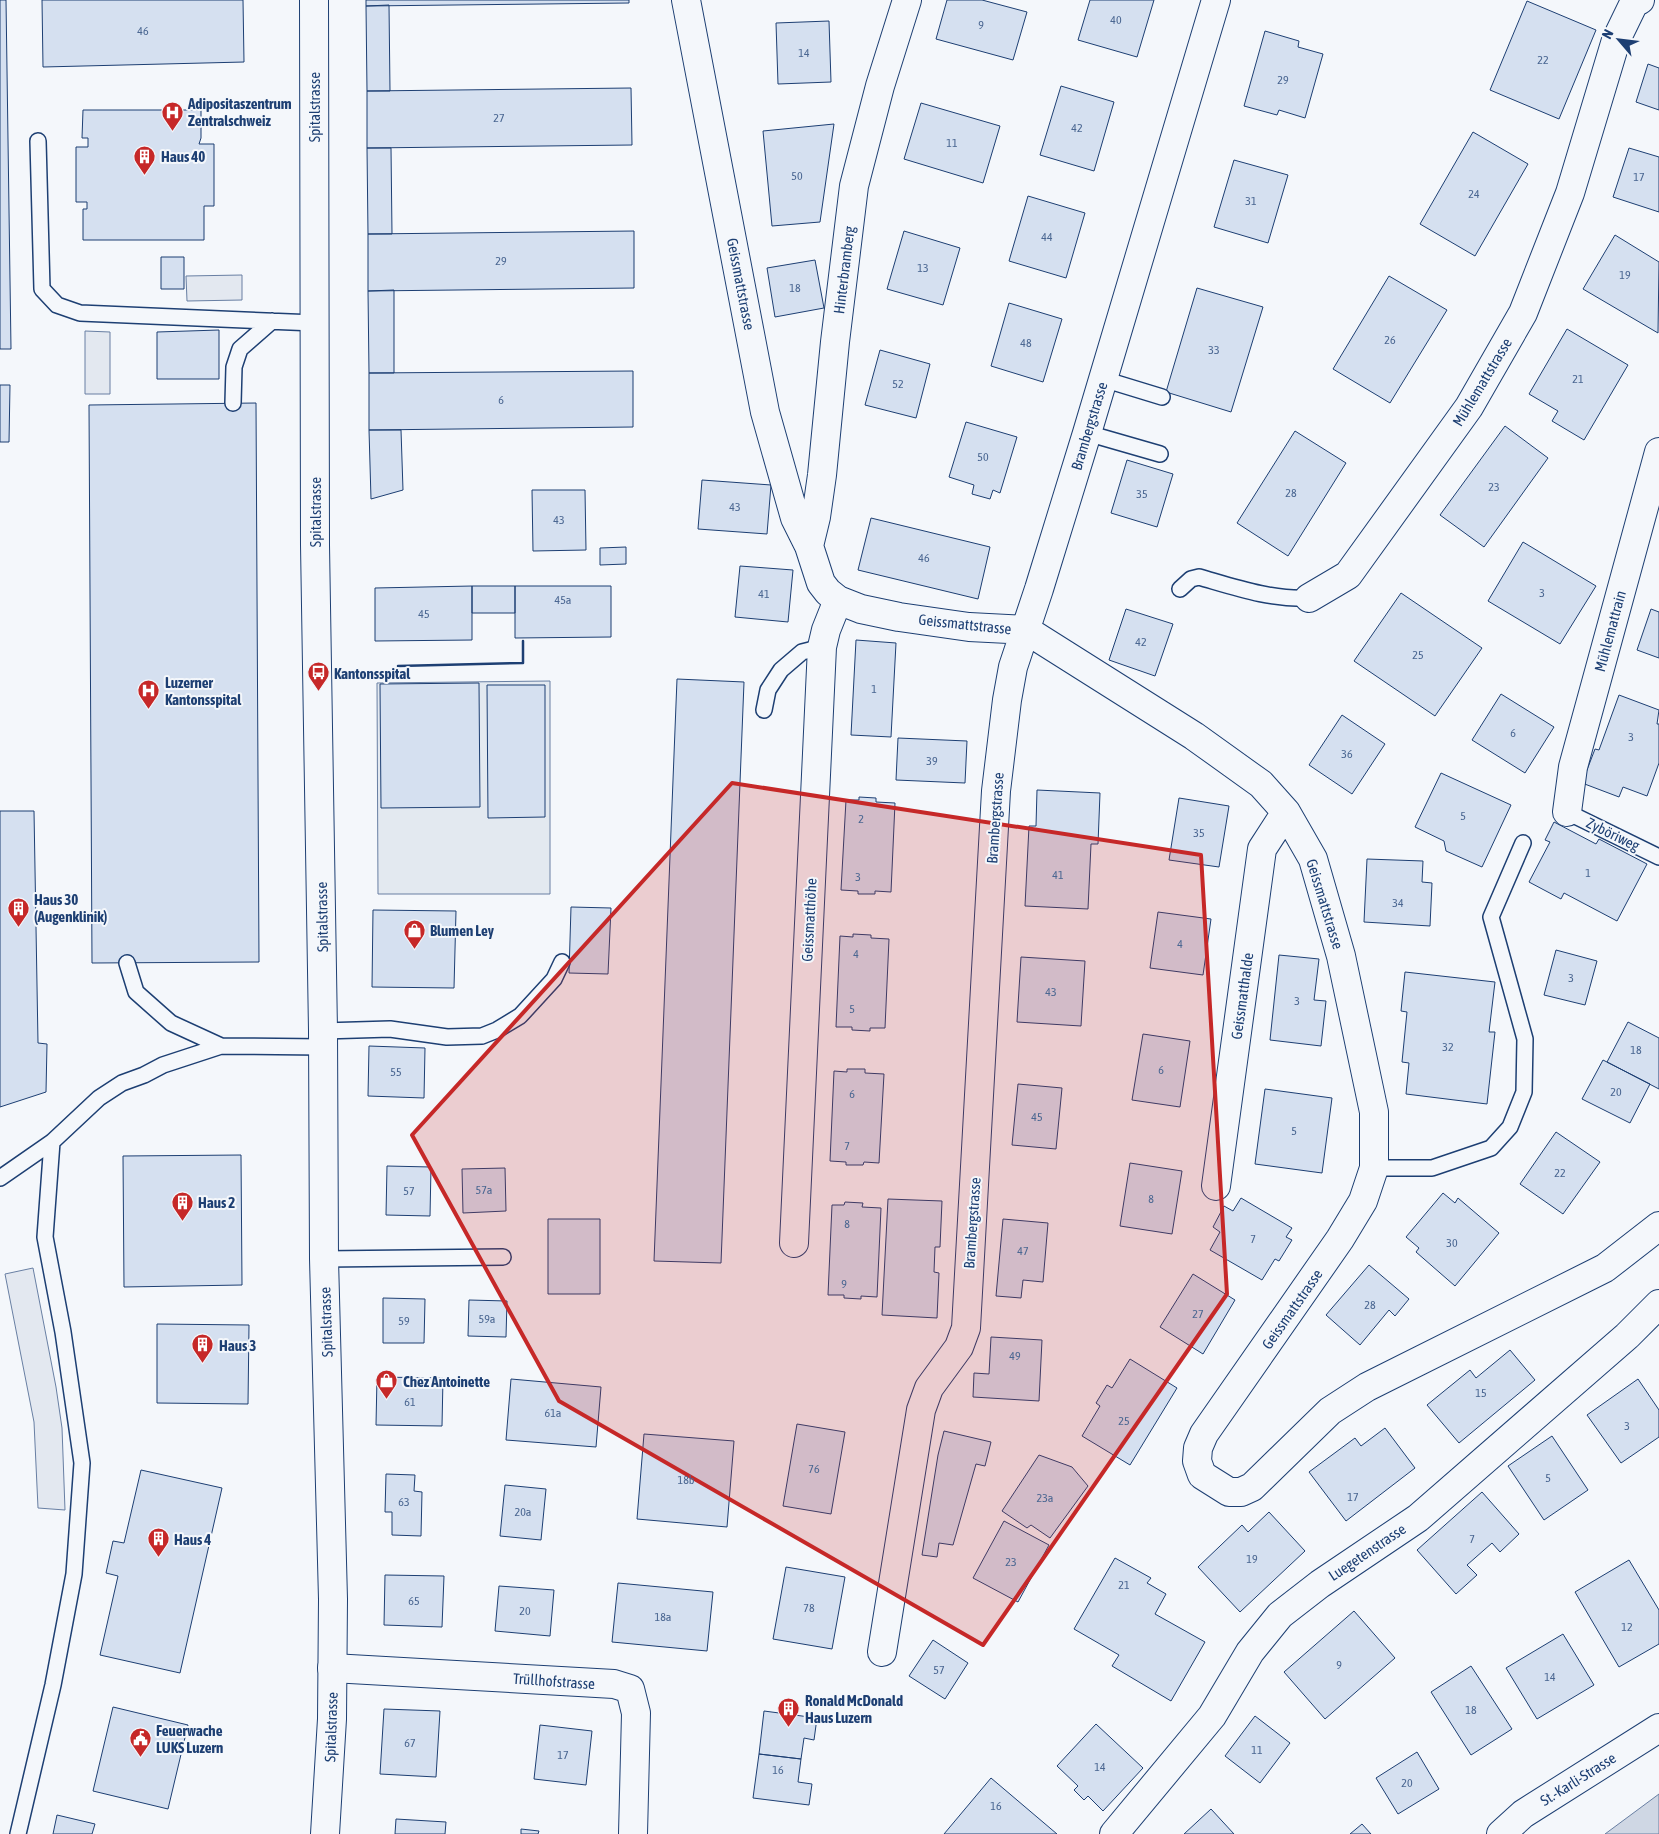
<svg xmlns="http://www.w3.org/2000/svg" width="1659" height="1834" font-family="'Asap Condensed',sans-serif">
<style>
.green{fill:#e3e9f0;stroke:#687fa3}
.parking{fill:#e3e8f0;stroke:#687fa3}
.water{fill:#cfd7e4;stroke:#687fa3}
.building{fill:#d5e0f0;stroke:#1d3f73}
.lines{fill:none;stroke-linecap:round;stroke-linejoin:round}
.lane-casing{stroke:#1d3f73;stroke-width:18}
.street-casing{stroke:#1d3f73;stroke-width:30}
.secondary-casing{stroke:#1d3f73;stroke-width:30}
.lane{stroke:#f4f7fb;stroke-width:15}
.street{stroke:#f4f7fb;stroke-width:28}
.secondary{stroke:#f4f7fb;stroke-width:28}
.wall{stroke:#1d3f73;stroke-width:2.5}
.marked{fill:#c62828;fill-opacity:0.2;stroke:#c62828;stroke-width:4;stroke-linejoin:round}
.labels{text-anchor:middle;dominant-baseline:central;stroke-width:4;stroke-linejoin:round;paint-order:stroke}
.number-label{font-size:12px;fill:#4b6792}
.poi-label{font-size:15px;font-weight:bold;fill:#1d3f73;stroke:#f4f7fb;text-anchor:start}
.street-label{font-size:15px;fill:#1d3f73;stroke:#f4f7fb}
</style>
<rect width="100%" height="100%" fill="#f4f7fb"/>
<path class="green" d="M550,681V894H378L377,683Z"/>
<path class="parking" d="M242,275V300L187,301L186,276Z
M85,331L110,332V394H85Z
M33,1268L56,1387L62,1428L65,1510L38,1508L34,1422L5,1274Z"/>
<path class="water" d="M1659,1794V1834H1605Z"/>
<path class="building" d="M0,0H6L11,349H0Z
M42,0H243L244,62L43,67Z
M366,0H629V3L366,6Z
M947,0H982L1027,12L1013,60L936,39Z
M1090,0H1154L1137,57L1078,40Z
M1527,1L1596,30L1559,119L1490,90Z
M389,5L390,91H367L366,6Z
M829,21L831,82L778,84L776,23Z
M1265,31L1299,41L1298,47L1323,54L1305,118L1279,110L1277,115L1244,106Z
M1648,64L1659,68V110L1636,102Z
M1061,86L1114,102L1094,171L1040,155Z
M631,88L632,145L367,148V91Z
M921,103L1000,126L983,183L904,159Z
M83,110H201V138L199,144H214V206H204V240H83V209H87V202H76V147H88V138H82Z
M834,124L820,222L772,226L763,131Z
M1473,132L1528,164L1475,256L1420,224Z
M367,148H391L392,234H368Z
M1629,148L1659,157V212L1613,197Z
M1234,160L1288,175L1268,243L1214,227Z
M1028,196L1085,213L1066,278L1009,261Z
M634,231V288L368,291V234Z
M904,231L960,248L943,305L887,289Z
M1615,235L1659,262L1658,333L1583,289Z
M161,257H184V289H161Z
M815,260L824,308L775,317L767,268Z
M1389,276L1447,310L1390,403L1333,369Z
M1197,288L1263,307L1231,412L1166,392Z
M394,290V373H369L368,291Z
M1009,303L1062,319L1043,382L991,366Z
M1567,329L1628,365L1584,440L1552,421L1558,411L1529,394Z
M219,330V379H157V332Z
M880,350L930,364L916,418L865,405Z
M633,371V427L369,430V373Z
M0,385H10L9,442H0Z
M256,403L259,962L92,963L89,405Z
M966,422L1017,437L1000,493L993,490L990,499L972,494L974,485L949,477Z
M1505,426L1548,458L1484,547L1440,515Z
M369,430H401L403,490L371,499Z
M1295,431L1346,463L1288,556L1237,523Z
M1127,460L1173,474L1157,527L1111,513Z
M702,480L771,485L767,534L698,529Z
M532,490H585L586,550L533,551Z
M871,518L990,547L978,599L858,570Z
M1523,542L1596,586L1560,644L1488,601Z
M626,547V564L600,565V548Z
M740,566L793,570L788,622L735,617Z
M472,586V640L375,641V588Z
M472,586H515V613H472Z
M515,586H611V637L515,638Z
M1401,593L1482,648L1435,716L1354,661Z
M1126,609L1173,624L1155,676L1109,660Z
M1651,609L1659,612V658L1637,650Z
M856,640L896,643L891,737L851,735Z
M677,679L744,682L721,1263L654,1261Z
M479,683L480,807L381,808L380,684Z
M487,685H545V817L488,818Z
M1501,694L1554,727L1525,773L1472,740Z
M1619,695L1659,710L1657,724H1659V763L1647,796L1623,787L1619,797L1582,783L1595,749L1599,750Z
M1342,715L1385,744L1352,794L1309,765Z
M898,738L967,741L965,783L896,780Z
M1441,773L1511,805L1482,867L1446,851L1444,841L1415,827Z
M1037,790L1100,793L1098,844H1091L1088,909L1025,906L1029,826H1036Z
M859,797L876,798V802L895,803L891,892L875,891V894H858V891L841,890L846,800H859Z
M1179,798L1229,806L1219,867L1169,860Z
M0,811H34L38,1043L47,1044L46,1092L0,1107Z
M1554,822L1596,844L1599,839L1647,864L1617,921L1564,893L1561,899L1529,882L1550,842L1545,840Z
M1367,859L1423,861L1422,882L1432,883L1430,926L1364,922Z
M571,907L611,908L608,974L569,973Z
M373,910L456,911L454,988L372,987Z
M1158,912L1211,919L1203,975L1150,968Z
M853,934L871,935V938L889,939L885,1028H870V1031L852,1030V1027H836L840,936L853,937Z
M1556,950L1597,961L1585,1005L1544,995Z
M1279,955L1319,959L1314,1000L1326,1001L1321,1046L1270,1040Z
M1021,957L1085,961L1081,1026L1017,1022Z
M1405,972L1495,982L1489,1032H1495L1487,1104L1406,1094L1409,1063L1402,1062L1407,1012L1401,1011Z
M1628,1022L1659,1038V1089L1607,1062Z
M1143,1034L1190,1041L1180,1107L1132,1100Z
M369,1046L425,1048L424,1098L368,1096Z
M1603,1060L1650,1084L1630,1123L1582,1099Z
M847,1069H865V1073L884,1074L879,1163L864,1162L863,1165H846V1162L830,1161L834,1071L847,1072Z
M1018,1084L1062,1088L1056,1149L1012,1145Z
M1265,1089L1332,1098L1322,1173L1255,1164Z
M1556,1132L1600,1162L1563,1214L1520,1184Z
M241,1155L242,1285L124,1287L123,1156Z
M1130,1163L1182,1171L1172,1234L1120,1226Z
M387,1166L431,1167L430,1216L386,1215Z
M505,1168L506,1211L463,1213L462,1169Z
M1443,1193L1455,1203L1458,1198L1499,1233L1455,1286L1416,1252L1419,1248L1406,1237Z
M1241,1198L1292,1228L1286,1237L1292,1240L1279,1261L1275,1259L1262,1280L1210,1250L1220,1232L1213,1227L1224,1206L1233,1211Z
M888,1199L942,1201L940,1247H935L934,1272L939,1273L937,1318L882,1315Z
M845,1202L863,1203L862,1207L881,1208L877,1297L861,1296V1299L844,1298V1295H828L832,1205H844Z
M548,1219H600V1294H548Z
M1003,1219L1048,1223L1043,1282L1023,1280L1021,1298L996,1296Z
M1369,1265L1409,1299L1395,1316L1389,1310L1360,1345L1326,1315Z
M1193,1274L1235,1300L1203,1354L1160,1327Z
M383,1298L425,1299L424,1343H383Z
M469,1300L507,1301L506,1337L468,1336Z
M157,1324L249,1325L248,1404L157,1403Z
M991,1337L1042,1340L1039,1401L973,1397L974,1373L989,1374Z
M1510,1350L1535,1380L1459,1443L1427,1405L1470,1370L1476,1378Z
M1130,1359L1177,1388L1130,1465L1082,1436L1100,1406L1096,1403L1107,1385L1112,1388Z
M377,1377L443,1378L442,1426L376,1425Z
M511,1379L601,1387L596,1447L506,1440Z
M1638,1379L1659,1410V1437L1621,1463L1587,1415Z
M797,1424L845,1432L831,1514L783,1506Z
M1385,1428L1415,1468L1346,1521L1309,1472L1355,1438L1361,1446Z
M944,1431L991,1442L985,1466L976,1464L953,1545L939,1543L937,1557L922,1555L938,1455Z
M644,1434L734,1441L727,1527L637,1519Z
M1552,1436L1588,1490L1544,1520L1508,1466Z
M1039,1455L1072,1467L1088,1486L1050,1538L1031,1525L1027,1528L1002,1511Z
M141,1470L222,1488L180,1673L100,1655L118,1576L106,1573L113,1541L124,1543Z
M386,1474L415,1475L414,1491L422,1492L421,1536L392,1535V1512H385Z
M505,1485L546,1489L541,1540L500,1536Z
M1482,1492L1519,1534L1500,1552L1492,1543L1467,1565L1477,1575L1456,1594L1417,1550Z
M1269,1512L1305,1551L1240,1612L1198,1567L1242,1525L1248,1532Z
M1004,1521L1049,1545L1018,1602L973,1578Z
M1115,1558L1151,1578L1147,1583L1166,1594L1155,1614L1205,1642L1171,1701L1112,1666L1119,1655L1074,1629Z
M1629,1560L1659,1610V1644L1619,1667L1575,1592Z
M786,1567L845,1577L832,1649L773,1639Z
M385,1575L444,1576L442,1627L384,1625Z
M618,1583L713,1592L707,1651L612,1642Z
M499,1586L554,1590L550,1636L495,1631Z
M1354,1611L1395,1658L1325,1719L1284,1672Z
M1563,1634L1594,1685L1537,1719L1506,1668Z
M933,1640L968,1663L945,1699L909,1676Z
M1471,1666L1512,1729L1471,1755L1431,1692Z
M113,1707L188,1725L168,1809L93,1791Z
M384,1709L440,1711L436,1777L380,1774Z
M764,1711L817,1718L814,1740L804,1738L801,1759L759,1754Z
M1255,1716L1290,1743L1260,1783L1225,1756Z
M1096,1724L1143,1768L1103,1811L1088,1796L1084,1800L1074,1790L1078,1786L1057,1766Z
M540,1725L592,1731L586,1785L534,1779Z
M1417,1752L1439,1789L1398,1814L1376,1778Z
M759,1754L801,1759L798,1782L812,1784L809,1805L753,1798Z
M991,1778L1057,1834H944Z
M1211,1809L1234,1834H1184Z
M57,1815L95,1824L92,1834H53Z
M396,1819L446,1822L445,1834H395Z
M1362,1824L1371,1834H1350Z
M521,1829L539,1831L538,1834H521Z"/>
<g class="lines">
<defs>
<path id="lane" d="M38,141L42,289L57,305L80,313L315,323
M1103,379L1162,397
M233,403L234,367L240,349L272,321
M1087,433L1160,454
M1180,589L1191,579L1199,577C1234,587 1271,600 1309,598
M764,710L768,690L781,670L802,652L822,647
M1567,812L1659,857
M127,963L136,992L171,1023L221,1046
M323,1031L390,1029L447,1037L482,1036L497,1030L520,1016L554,979L562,962
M1374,1168H1432L1491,1148L1510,1127L1524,1092L1525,1039L1491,917L1523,843
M0,1178L52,1142L99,1098L122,1083L144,1075L163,1065L221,1046L323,1047
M324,1259L503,1257
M18,1834L53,1685L74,1574L82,1463L63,1332L45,1237L52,1142"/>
<path id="street" d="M686,0L765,412L795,518L809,546L821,583L828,592L838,600L861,609L899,617L969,627L1026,630L1194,736L1261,784L1286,812L1313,859L1341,956L1374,1112V1168L1363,1201L1340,1239L1204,1434L1198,1448L1197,1461L1202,1475L1229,1492H1241L1252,1487L1330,1411L1367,1387L1605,1268L1659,1226
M809,546L816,517L822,475L835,342L854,186L880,86L907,0
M1309,598L1348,575L1469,407L1523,313L1570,193L1616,40L1634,3L1640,0
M1567,812L1573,767L1659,452
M1216,1186L1262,849L1286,812
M794,1243L822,647L826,630L838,600
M882,1652L921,1410L929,1388L959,1347L966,1328L996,791L1007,700L1013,667L1039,589L1087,433L1216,0
M332,1668L614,1684L630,1689L636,1713L633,1834
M1114,1834L1212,1716L1250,1652L1280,1615L1320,1584L1418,1518L1627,1336L1659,1304
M1501,1834L1523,1814L1659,1728"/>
<path id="secondary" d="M314,0L315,545L323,1031L324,1259L333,1599L332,1719L325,1834"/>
</defs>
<use href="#lane" class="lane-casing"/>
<use href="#street" class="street-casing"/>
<use href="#secondary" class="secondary-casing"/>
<use href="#lane" class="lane"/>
<use href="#street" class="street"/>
<use href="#secondary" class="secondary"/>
<path class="wall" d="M398,666L523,663V641"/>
</g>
<path class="marked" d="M732,783L1201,855L1227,1294L983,1645L559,1401L412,1135Z"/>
<defs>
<symbol id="hospital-pin" viewBox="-11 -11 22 30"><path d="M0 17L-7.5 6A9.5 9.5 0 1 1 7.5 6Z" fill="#c62828" stroke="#f4f7fb"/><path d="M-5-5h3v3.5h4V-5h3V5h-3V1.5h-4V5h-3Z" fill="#fff"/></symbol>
<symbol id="building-pin" viewBox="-11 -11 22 30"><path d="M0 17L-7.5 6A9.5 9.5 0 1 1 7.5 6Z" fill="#c62828" stroke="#f4f7fb"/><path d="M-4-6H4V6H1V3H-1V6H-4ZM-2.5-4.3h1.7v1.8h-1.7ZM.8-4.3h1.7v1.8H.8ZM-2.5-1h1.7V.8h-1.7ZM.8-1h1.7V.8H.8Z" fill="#fff"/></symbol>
<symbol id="bus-pin" viewBox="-11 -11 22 30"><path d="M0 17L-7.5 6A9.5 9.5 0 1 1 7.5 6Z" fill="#c62828" stroke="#f4f7fb"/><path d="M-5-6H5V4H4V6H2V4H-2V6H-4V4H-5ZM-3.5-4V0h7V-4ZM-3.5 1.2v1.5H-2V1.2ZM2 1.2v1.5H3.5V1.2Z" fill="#fff"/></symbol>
<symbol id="shop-pin" viewBox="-11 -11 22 30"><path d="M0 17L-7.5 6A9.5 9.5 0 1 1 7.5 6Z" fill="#c62828" stroke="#f4f7fb"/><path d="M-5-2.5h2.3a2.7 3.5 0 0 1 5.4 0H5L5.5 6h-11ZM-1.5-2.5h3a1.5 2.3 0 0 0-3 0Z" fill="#fff"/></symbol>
<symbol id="civic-pin" viewBox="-11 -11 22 30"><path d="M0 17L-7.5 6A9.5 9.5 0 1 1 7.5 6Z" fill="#c62828" stroke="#f4f7fb"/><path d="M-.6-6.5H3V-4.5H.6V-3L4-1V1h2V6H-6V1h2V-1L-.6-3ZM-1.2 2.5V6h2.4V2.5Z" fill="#fff"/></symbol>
</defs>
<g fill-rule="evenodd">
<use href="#hospital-pin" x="160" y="100" width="25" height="34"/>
<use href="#building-pin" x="132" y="144" width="25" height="34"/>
<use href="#bus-pin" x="306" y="660" width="25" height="34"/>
<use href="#hospital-pin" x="136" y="678" width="25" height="34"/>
<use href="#building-pin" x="6" y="896" width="25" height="34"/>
<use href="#shop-pin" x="402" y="918" width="25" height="34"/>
<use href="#building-pin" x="170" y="1190" width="25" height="34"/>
<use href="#building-pin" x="190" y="1332" width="25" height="34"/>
<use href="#shop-pin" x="374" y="1368" width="25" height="34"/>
<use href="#building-pin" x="146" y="1526" width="25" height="34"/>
<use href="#building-pin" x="776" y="1696" width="25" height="34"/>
<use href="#civic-pin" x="128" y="1726" width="25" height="34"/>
</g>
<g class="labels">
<g class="number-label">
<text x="1116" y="20">40</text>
<text x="981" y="25">9</text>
<text x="143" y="31">46</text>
<text x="804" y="53">14</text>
<text x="1543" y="60">22</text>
<text x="1283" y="80">29</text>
<text x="499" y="118">27</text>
<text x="1077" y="128">42</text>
<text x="952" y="143">11</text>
<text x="797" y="176">50</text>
<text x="1639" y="177">17</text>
<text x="1474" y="194">24</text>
<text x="1251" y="201">31</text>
<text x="1047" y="237">44</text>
<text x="501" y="261">29</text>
<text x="923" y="268">13</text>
<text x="1625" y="275">19</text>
<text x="795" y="288">18</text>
<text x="1390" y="340">26</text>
<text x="1026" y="343">48</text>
<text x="1214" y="350">33</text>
<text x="1578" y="379">21</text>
<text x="898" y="384">52</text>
<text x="501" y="400">6</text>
<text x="983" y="457">50</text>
<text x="1494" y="487">23</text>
<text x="1291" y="493">28</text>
<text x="1142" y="494">35</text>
<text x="735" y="507">43</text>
<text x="559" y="520">43</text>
<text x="924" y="558">46</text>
<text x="1542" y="593">3</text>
<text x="764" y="594">41</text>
<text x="563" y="600">45a</text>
<text x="424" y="614">45</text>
<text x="1141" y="642">42</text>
<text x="1418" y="655">25</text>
<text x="874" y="689">1</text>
<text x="1513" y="733">6</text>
<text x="1631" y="737">3</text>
<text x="1347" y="754">36</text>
<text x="932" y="761">39</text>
<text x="1463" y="816">5</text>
<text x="861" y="819">2</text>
<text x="1199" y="833">35</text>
<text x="1588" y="873">1</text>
<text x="1058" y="875">41</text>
<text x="858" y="877">3</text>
<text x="1398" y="903">34</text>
<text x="1180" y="944">4</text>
<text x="856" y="954">4</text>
<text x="1571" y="978">3</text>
<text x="1051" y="992">43</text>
<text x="1297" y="1001">3</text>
<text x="852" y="1009">5</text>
<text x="1448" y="1047">32</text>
<text x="1636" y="1050">18</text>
<text x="1161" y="1070">6</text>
<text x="396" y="1072">55</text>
<text x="1616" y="1092">20</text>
<text x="852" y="1094">6</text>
<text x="1037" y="1117">45</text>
<text x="1294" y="1131">5</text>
<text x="847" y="1146">7</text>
<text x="1560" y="1173">22</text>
<text x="484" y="1190">57a</text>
<text x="409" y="1191">57</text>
<text x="1151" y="1199">8</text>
<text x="847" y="1224">8</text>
<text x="1253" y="1239">7</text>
<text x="1452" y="1243">30</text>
<text x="1023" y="1251">47</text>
<text x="844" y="1284">9</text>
<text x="1370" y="1305">28</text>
<text x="1198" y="1314">27</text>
<text x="487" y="1319">59a</text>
<text x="404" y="1321">59</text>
<text x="1015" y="1356">49</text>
<text x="1481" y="1393">15</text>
<text x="410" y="1402">61</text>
<text x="553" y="1413">61a</text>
<text x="1124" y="1421">25</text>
<text x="1627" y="1426">3</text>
<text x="814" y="1469">76</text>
<text x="1548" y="1478">5</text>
<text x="686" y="1480">18b</text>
<text x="1353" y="1497">17</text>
<text x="1045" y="1498">23a</text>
<text x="404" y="1502">63</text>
<text x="523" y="1512">20a</text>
<text x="1472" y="1539">7</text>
<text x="1252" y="1559">19</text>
<text x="1011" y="1562">23</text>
<text x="1124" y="1585">21</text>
<text x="414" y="1601">65</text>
<text x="809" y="1608">78</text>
<text x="525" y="1611">20</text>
<text x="663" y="1617">18a</text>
<text x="1627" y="1627">12</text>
<text x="1339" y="1665">9</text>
<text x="939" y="1670">57</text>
<text x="1550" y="1677">14</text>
<text x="1471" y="1710">18</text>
<text x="410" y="1743">67</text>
<text x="1257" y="1750">11</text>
<text x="563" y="1755">17</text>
<text x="1100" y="1767">14</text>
<text x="778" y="1770">16</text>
<text x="1407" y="1783">20</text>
<text x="996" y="1806">16</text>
</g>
<g class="poi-label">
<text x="188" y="103">Adipositaszentrum<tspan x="188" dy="17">Zentralschweiz</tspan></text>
<text x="161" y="156">Haus 40</text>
<text x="334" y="673">Kantonsspital</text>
<text x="165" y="682">Luzerner<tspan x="165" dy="17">Kantonsspital</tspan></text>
<text x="34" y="899">Haus 30<tspan x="34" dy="17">(Augenklinik)</tspan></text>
<text x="430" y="930">Blumen Ley</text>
<text x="198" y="1202">Haus 2</text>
<text x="219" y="1345">Haus 3</text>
<text x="403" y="1381">Chez Antoinette</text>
<text x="174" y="1539">Haus 4</text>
<text x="805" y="1700">Ronald McDonald<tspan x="805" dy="17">Haus Luzern</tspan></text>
<text x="156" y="1730">Feuerwache<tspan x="156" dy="17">LUKS Luzern</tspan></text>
</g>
<g class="street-label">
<text transform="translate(314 107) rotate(-90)">Spitalstrasse</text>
<text transform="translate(844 270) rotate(-83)">Hinterbramberg</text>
<text transform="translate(741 284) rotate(79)">Geissmattstrasse</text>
<text transform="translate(1482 382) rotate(-59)">Mühlemattstrasse</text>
<text transform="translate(1089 426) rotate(-73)">Brambergstrasse</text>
<text transform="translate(315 512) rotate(-90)">Spitalstrasse</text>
<text transform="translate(965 624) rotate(6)">Geissmattstrasse</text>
<text transform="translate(1610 631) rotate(-75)">Mühlemattrain</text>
<text transform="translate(995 818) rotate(-86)">Brambergstrasse</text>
<text transform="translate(1613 834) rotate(26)">Zyböriweg</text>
<text transform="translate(1325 904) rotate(73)">Geissmattstrasse</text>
<text transform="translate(322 917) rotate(-91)">Spitalstrasse</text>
<text transform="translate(809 920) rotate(-87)">Geissmatthöhe</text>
<text transform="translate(1242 996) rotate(-82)">Geissmatthalde</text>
<text transform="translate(972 1223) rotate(-86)">Brambergstrasse</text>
<text transform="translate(1292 1309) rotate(-55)">Geissmattstrasse</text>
<text transform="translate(326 1322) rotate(-92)">Spitalstrasse</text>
<text transform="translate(1367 1552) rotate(-34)">Luegetenstrasse</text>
<text transform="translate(554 1681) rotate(4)">Trüllhofstrasse</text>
<text transform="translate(331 1727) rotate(-88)">Spitalstrasse</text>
<text transform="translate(1578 1779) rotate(-32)">St.-Karli-Strasse</text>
</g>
</g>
<g transform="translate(1619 40) rotate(298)" stroke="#f4f7fb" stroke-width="4" paint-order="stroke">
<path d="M0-4L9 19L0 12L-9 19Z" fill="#1d3f73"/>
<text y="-8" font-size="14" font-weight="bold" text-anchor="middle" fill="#1d3f73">N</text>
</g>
</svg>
